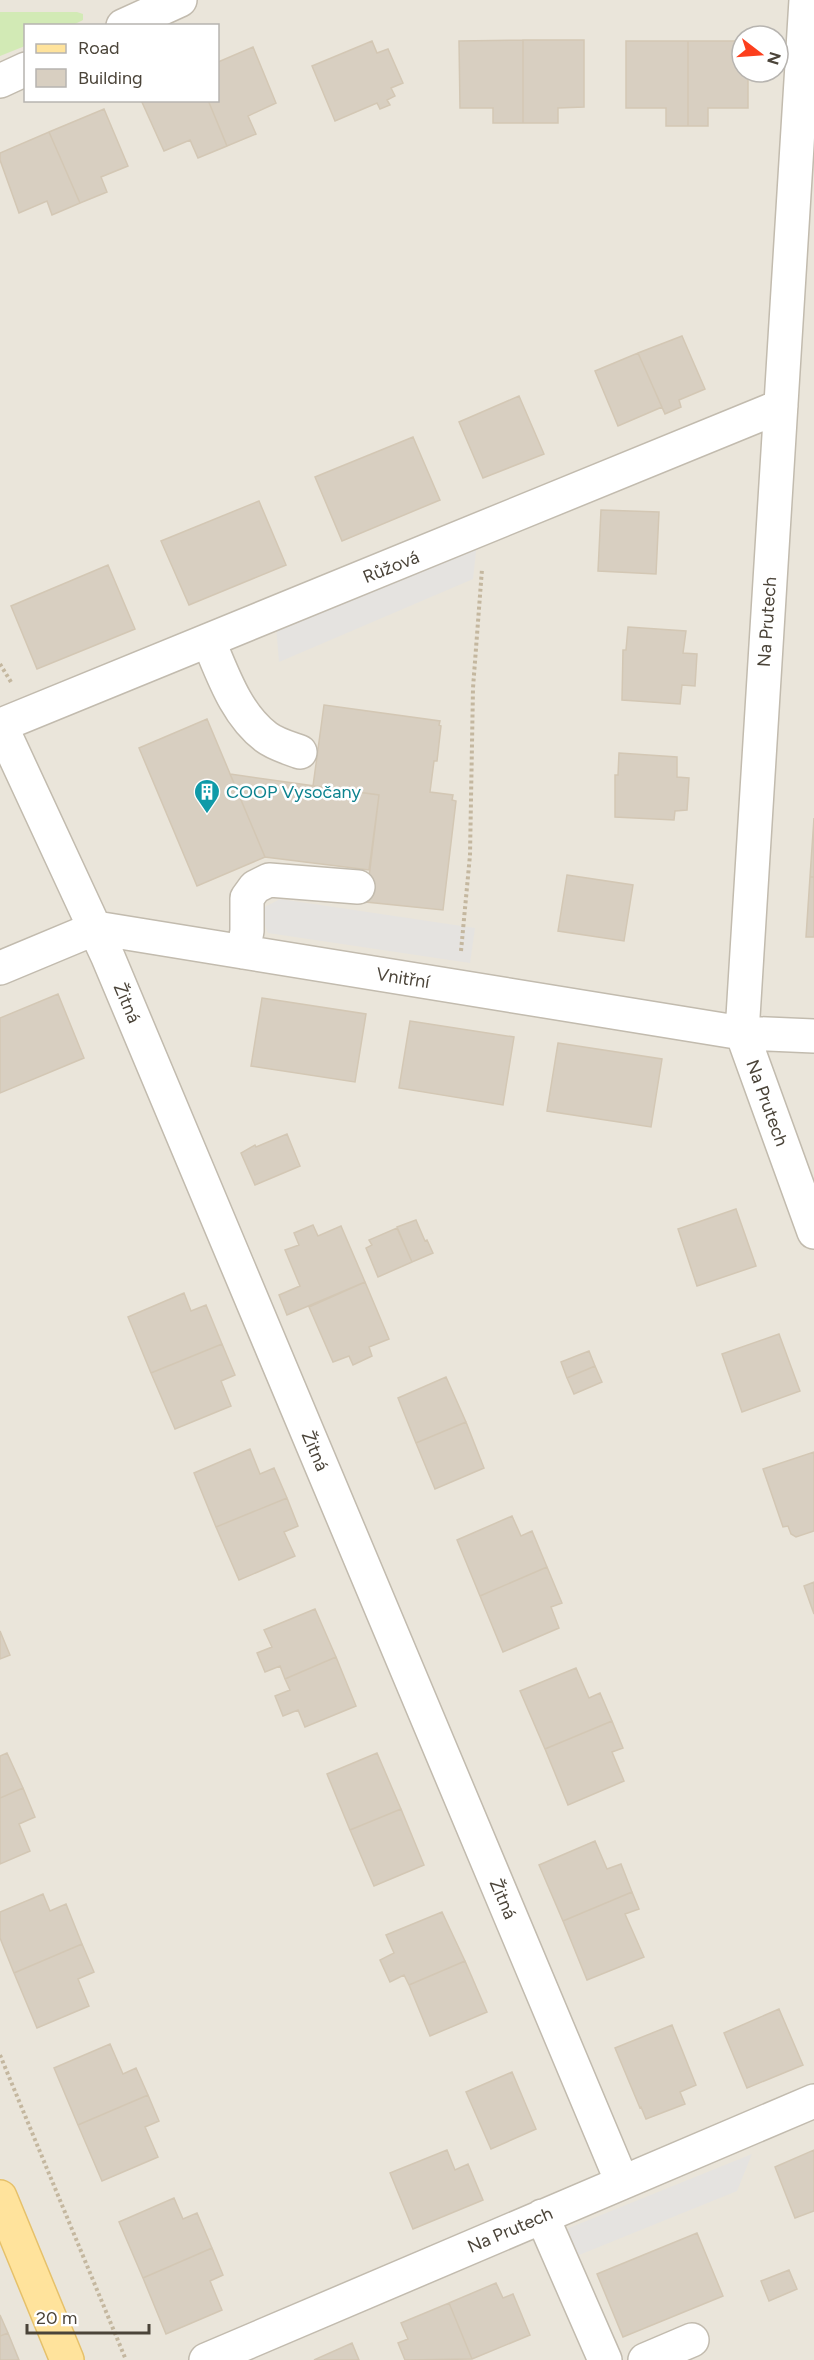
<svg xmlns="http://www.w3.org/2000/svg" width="814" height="2360" font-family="Figtree,sans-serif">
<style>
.residential{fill:#eae5da;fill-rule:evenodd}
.green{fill:#d2eab5}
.parking{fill:#e5e3e0}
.building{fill:#d8cfc1;stroke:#d3c7b4;stroke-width:1.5}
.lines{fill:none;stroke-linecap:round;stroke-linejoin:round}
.minor-casing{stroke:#c2bbae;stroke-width:36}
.major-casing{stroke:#e6c16a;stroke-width:36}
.path{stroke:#c4b79f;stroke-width:4;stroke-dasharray:3 3;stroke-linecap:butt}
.minor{stroke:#fff;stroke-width:33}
.major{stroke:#ffe39c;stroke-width:33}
.labels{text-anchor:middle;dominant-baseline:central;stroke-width:5;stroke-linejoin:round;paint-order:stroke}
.street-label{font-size:18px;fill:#4b4439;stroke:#fff}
.culture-label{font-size:18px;fill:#0d838f;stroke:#fff;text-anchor:start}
</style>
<rect width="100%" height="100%" fill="#f6f3ec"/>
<path class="residential" d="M0,0H814V2360H0ZM26,26H218V100H26ZM742,36H778V72H742Z"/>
<path class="green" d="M0,12H77L83,14V20L73,25L26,26L25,46L0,56Z"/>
<path class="parking" d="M477,543L473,579L279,662L276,626Z
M280,899L475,928L470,963L268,933L259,910Z
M752,2154L737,2191L574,2257L564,2230Z"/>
<path class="building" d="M523,40V123H493V108H460L459,41Z
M523,40H584V107L558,108V123H523Z
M372,41L377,53L388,49L403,83L391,88L395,96L387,100L390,105L380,109L377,103L335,121L312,66Z
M626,41H688V126H666V108H626Z
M688,41H742V72H748V108H708V126H688Z
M253,47L276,103L248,116L256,134L227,146L208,100H218V62Z
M141,100H208L227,146L198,158L190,140L164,151Z
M104,109L128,166L101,177L107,192L80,203L49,132Z
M49,132L80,203L52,215L47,201L19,213L0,160V153Z
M682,336L705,389L679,400L681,407L665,414L638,353Z
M638,353L662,407L618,426L595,371Z
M519,396L544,454L483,478L459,422Z
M413,437L440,500L342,541L315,477Z
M259,501L286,565L189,605L161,541Z
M601,510L659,512L656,574L598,571Z
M108,565L135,629L37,669L11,606Z
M628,627L686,631L683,653L697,654L695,686L682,685L680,704L622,700L623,650H626Z
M324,705L440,721L439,725L441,726L437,761H434L430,792L453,795L452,800L456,801L443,910L366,902L379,795L313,786Z
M207,719L265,857L197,886L139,748Z
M619,753L677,757V777L689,778L687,810L675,811L674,820L615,817V775H618Z
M230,774L379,795L369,870L265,857Z
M814,818V877H810Z
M567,875L633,885L624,941L558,931Z
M810,877H814V937H806Z
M58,994L84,1058L0,1093V1018Z
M262,998L366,1014L355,1082L251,1066Z
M410,1021L514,1037L503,1105L399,1088Z
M558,1043L662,1059L651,1127L547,1111Z
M287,1134L300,1166L255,1185L241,1153L255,1145L256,1147Z
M736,1209L756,1266L697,1286L678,1229Z
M416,1220L425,1241L427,1240L433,1253L412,1262L397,1227Z
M313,1225L318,1236L341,1226L365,1282L287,1315L279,1295L300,1286L285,1250L299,1245L294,1233Z
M397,1228L412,1262L378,1277L366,1248L372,1245L369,1240Z
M365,1282L389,1339L369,1347L372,1356L353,1365L349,1356L333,1362L309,1307Z
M184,1293L191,1311L206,1305L222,1344L151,1373L128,1317Z
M779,1334L800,1391L742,1412L722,1354Z
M222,1344L235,1375L221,1381L231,1406L175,1429L151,1373Z
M589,1351L595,1366L567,1378L561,1362Z
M595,1366L602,1382L574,1394L567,1378Z
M446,1377L466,1422L416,1443L398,1398Z
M466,1422L484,1468L435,1489L416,1443Z
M250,1449L260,1474L274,1468L287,1498L216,1527L194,1473Z
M814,1452V1531L796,1537L791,1534L788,1526L783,1527L763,1469Z
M287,1498L298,1526L284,1532L295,1556L239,1580L216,1527Z
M512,1516L521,1536L532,1531L547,1567L480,1596L457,1540Z
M547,1567L562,1603L551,1607L559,1628L503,1652L480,1596Z
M814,1582V1614L804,1586Z
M315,1609L336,1657L285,1679L280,1666L265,1672L257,1653L272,1647L264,1630Z
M0,1631L10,1655L0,1659Z
M336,1657L356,1706L305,1727L298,1710L283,1716L275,1696L290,1690L285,1679Z
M576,1668L589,1698L600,1693L612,1721L545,1749L520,1691Z
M612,1721L623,1748L612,1752L624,1781L568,1805L545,1749Z
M7,1753L23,1788L0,1798V1756Z
M377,1753L401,1809L350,1830L327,1774Z
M23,1788L35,1817L19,1824L30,1851L0,1864V1798Z
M401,1809L424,1865L374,1886L350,1830Z
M595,1841L607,1869L621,1864L632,1892L563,1921L539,1865Z
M632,1892L639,1909L625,1914L644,1957L587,1980L563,1921Z
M43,1894L50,1911L66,1904L82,1944L14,1973L0,1938V1912Z
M442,1912L465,1961L409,1985L404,1975L390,1982L380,1960L394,1953L386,1935Z
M82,1944L94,1972L78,1979L89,2006L37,2028L14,1973Z
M465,1961L487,2012L430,2036L409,1985Z
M779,2009L803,2065L747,2088L724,2033Z
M672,2025L696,2085L680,2092L685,2104L646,2119L641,2107L640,2108L615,2048Z
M110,2044L123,2074L136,2068L148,2095L78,2125L54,2068Z
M512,2072L536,2129L491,2149L466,2092Z
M148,2095L159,2121L145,2127L158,2157L102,2181L78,2125Z
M447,2150L455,2170L468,2164L483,2200L413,2229L390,2173Z
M814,2150V2211L795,2218L775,2167Z
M174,2198L183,2219L197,2213L212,2248L143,2278L119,2222Z
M697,2233L723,2296L623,2337L597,2274Z
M212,2248L223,2275L210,2281L222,2310L166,2334L143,2278Z
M789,2270L797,2289L769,2301L761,2281Z
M496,2283L503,2298L513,2294L530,2335L472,2359L449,2303Z
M449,2303L472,2359L405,2360L398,2343L408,2339L401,2323Z
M0,2315L8,2333L0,2336Z
M8,2333L19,2360H0V2336Z
M352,2343L359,2360H314Z"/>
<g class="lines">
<defs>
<path id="minor" d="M806,0L742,1033L814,1232
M123,26L180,0
M0,81L26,69
M209,642C223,675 236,714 266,737C275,744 289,748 300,752
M0,724L108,957L622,2182
M1,725L781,406
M243,952L247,931V898L255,887L269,880L358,887
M0,968L96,928L742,1033L814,1036
M542,2216L605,2360
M206,2360L814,2101
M645,2360L692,2340"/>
<path id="major" d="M0,2197L67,2360"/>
</defs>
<use href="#minor" class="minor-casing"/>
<use href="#major" class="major-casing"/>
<path class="path" d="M0,664L11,682
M461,951L470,855L473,688L482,569
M0,2055L126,2360"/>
<use href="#minor" class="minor"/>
<use href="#major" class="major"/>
</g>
<defs>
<symbol id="building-pin" viewBox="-11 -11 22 30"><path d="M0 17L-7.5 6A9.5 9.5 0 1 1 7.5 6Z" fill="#0f9aa8" stroke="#fff"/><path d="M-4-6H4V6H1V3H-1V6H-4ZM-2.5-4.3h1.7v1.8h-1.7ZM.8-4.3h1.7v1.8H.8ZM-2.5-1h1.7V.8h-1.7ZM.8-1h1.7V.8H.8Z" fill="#fff"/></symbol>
</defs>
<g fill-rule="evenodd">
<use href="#building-pin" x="192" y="777" width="30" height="40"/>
</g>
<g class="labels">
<g class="street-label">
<text transform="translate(391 567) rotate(-22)">Růžová</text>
<text transform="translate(767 622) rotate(-86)">Na Prutech</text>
<text transform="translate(403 978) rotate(9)">Vnitřní</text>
<text transform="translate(127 1003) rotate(67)">Žitná</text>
<text transform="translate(767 1103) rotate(70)">Na Prutech</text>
<text transform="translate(315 1451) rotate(67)">Žitná</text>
<text transform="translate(503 1899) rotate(67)">Žitná</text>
<text transform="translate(510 2230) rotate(-23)">Na Prutech</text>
</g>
<g class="culture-label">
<text x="226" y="792">COOP Vysočany</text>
</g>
</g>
<rect x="24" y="24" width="195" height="78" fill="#ffffff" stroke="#b7b4b0" stroke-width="1.5"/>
<rect x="36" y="44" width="30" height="9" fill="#ffe39c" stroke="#b7b4b0" stroke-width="1.5"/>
<text x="78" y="54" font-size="18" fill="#4b4439">Road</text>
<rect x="36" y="69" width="30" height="18" fill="#d8cfc1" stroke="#b7b4b0" stroke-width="1.5"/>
<text x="78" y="84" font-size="18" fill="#4b4439">Building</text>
<g transform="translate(760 54) rotate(107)"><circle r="28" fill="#ffffff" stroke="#b7b4b0" stroke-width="1.5"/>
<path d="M0-4.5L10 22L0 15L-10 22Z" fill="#fc3f1d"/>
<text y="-9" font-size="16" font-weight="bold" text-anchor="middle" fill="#4b4439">N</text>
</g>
<path d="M27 2324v9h122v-9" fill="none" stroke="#4b4439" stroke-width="3"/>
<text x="36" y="2324" font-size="18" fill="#4b4439" stroke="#ffffff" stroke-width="4.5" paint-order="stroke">20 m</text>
</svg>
